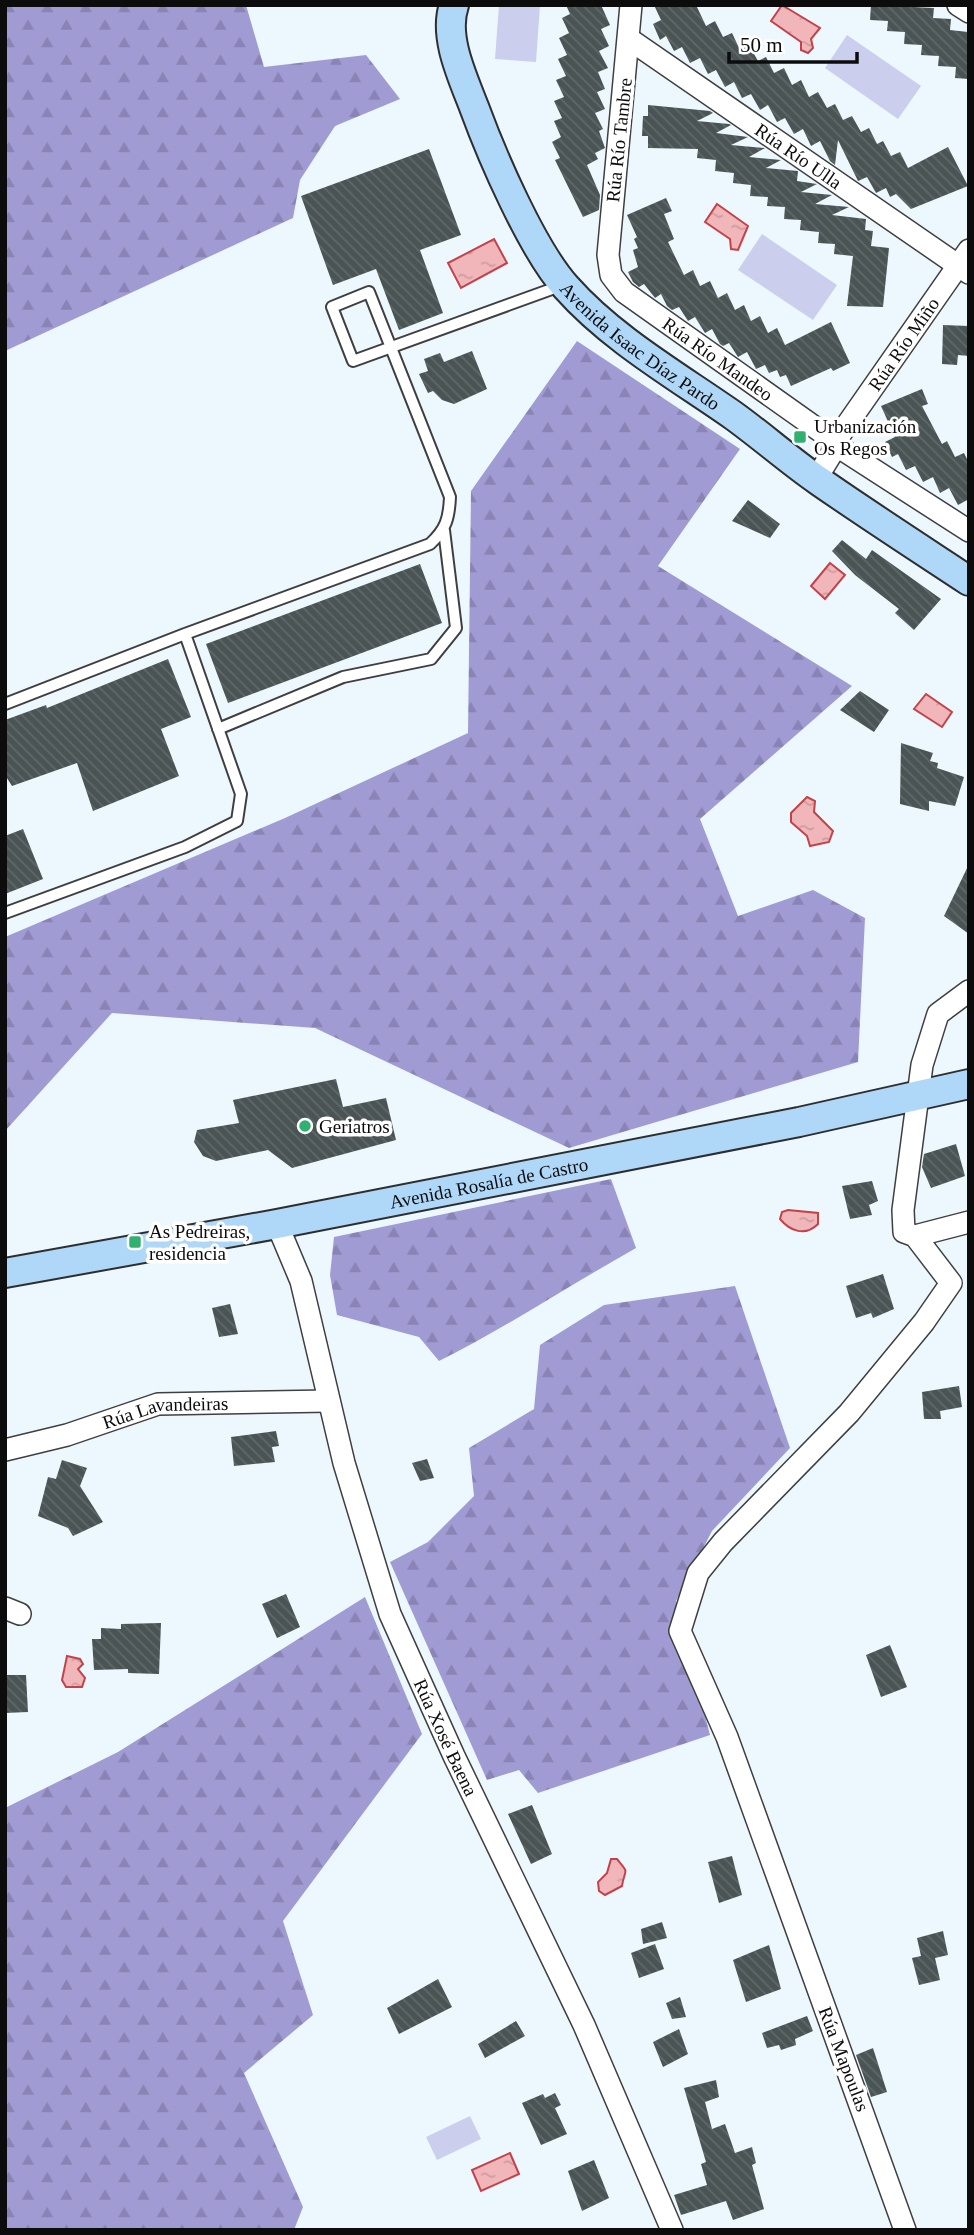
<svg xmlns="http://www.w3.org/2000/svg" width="974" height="2235" font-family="'Times New Roman',serif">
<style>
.forest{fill:url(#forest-firs)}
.pitch{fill:#cbceed}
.water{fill:url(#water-ripples);stroke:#c24349;stroke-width:2}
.building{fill:url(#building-back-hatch)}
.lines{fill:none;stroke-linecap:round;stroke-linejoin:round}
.lane-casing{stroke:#3f3f3f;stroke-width:14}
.street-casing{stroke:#3f3f3f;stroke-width:24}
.secondary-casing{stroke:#2e2e2e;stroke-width:32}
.lane{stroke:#fff;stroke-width:10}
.street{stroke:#fff;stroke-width:21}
.secondary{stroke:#aed7f8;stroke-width:28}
.poi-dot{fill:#30b172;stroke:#fff;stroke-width:2.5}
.labels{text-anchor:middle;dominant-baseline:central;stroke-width:7;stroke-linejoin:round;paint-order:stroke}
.street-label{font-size:19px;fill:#0c0c0c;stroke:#fff}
.poi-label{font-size:19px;fill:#0c0c0c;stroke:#fff;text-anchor:start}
</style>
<defs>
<pattern id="forest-firs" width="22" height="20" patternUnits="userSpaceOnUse" patternTransform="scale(1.75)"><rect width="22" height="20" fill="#a19bd4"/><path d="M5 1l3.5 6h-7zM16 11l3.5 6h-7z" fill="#8984b5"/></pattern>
<pattern id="water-ripples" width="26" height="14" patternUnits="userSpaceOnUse" patternTransform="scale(1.75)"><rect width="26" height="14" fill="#f1b6ba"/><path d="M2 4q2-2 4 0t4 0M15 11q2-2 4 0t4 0" fill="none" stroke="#cd9b9f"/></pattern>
<pattern id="building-back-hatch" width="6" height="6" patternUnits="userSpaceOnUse" patternTransform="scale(1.75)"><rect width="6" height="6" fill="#4a5454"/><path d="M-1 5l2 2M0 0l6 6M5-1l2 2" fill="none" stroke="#606868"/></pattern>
</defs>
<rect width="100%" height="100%" fill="#edf8fe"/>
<path class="forest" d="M5,5H246L264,67L366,55L400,99L335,126L300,180L293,218L5,351Z
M577,341L740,449L658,566L852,686L700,819L738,916L813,890L865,918L858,1062L569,1148L315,1028L112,1013L5,1131V937L285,818L468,733L471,491Z
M611,1179L636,1248C570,1285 507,1327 439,1361L419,1337L337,1315L330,1275L334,1237Z
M735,1286L790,1448L712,1531L676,1601L710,1735L538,1793L519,1770L487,1780L390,1562L428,1542L474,1496L469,1448L534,1409L540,1345L604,1305Z
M365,1597L422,1734L283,1921L313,2015L244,2073L303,2207L294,2230H5V1808L118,1752Z"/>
<path class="pitch" d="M499,5H540L536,62L495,59Z
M847,35L921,86L898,119L825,68Z
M762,234L837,285L813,320L738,270Z
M470,2116L481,2139L437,2160L426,2137Z"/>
<path class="water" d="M782,5L820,28L811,39L813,48L808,53L801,50V42L771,21Z
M717,204L748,226L738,250L731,249L730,239L705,222Z
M494,239L507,263L461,288L448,263Z
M830,563L845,575L825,599L811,586Z
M926,694L952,712L942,727L914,709Z
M807,797L815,801L814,812L833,831L829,842L810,846L807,836L791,822V813Z
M788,1210L818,1213V1224C805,1237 790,1231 780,1219L782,1212Z
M67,1656L80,1659L83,1664L78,1669L85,1678L82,1687H66L62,1680Z
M611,1859H617C630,1875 625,1867 622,1886L605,1895L599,1891L598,1882L607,1873Z
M510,2153L519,2174L481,2191L472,2170Z"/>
<path class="building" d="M566,5H601L610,25L601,29L609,46L599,51L608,68L598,72L605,89L597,92L605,109L595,113L603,129L599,131L605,148L595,153L598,159L587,165L600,195L599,210L583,217L555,160L560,158L552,142L561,137L554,121L562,118L554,101L564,97L556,80L566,76L558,59L567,55L559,38L569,33L562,18L570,14Z
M654,5H696L706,26L715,21L723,37L732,33L740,50L749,45L758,61L766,57L774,73L784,68L792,85L801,80L809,97L818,92L827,108L835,104L843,120L852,116L861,132L869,128L877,144L883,141L891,156L900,152L908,168L948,147L968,186L911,209L896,194L890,197L886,188L876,193L867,177L858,181L838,140L835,165L830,161L820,141L811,146L803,129L794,134L785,118L777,122L768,105L760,110L751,94L742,98L734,82L725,87L716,70L708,74L700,58L690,63L682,47L674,51L666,36L660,40L653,24L661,20Z
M871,5L934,8L933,18L951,19L950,30L968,32L969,79L955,78L956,67L938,66L939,56L921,55L922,45L904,44L905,32L887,31L888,21L870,20Z
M648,105L710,111L713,113L697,121L729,124L731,125L716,133L748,137L731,145L765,148L749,157L781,160L766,168L798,171L797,181L817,184L801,192L832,195L815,204L849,207L832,215L866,219L865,230L873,231L871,246L889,248L883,307L847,306L853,256L834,254L835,244L818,243L819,232L800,230L801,220L784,219L785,207L767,206L768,197L750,196L751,185L733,183L734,173L715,171L716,160L697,158L698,149L648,148V136H642L643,116H648Z
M429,149L461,235L420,250L443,313L399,330L376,269L333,285L301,196Z
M666,198L672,211L664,214L674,239L668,242L684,275L693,270L700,286L710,281L718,298L727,293L735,310L744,305L751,321L760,316L768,333L777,328L785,345L831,322L850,363L833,371L831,368L791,386L786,375L780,377L777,370L769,373L765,365L756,369L747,352L738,357L729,343L723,346L720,344L712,329L705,333L695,317L688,321L679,307L672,310L667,306L661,294L655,298L644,284L639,287L633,282L628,272L638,267L633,250L638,248L634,239L637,237L627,215Z
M943,325L969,326V356L958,355L957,365L942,364Z
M472,351L487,389L454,404L442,400L433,391L428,393L419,374L428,371L424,359L440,353L444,362Z
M922,389L928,404L922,406L942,444L947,441L955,457L964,453L969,463V499L958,505L949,488L940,493L933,477L923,482L915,466L906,470L898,454L892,457L885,442L895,437L881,406Z
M748,500L780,524L770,538L732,521Z
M842,540L866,559L872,550L941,599L914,630L895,613L899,609L855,575L832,551Z
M420,564L442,623L228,703L206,644Z
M168,659L191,717L161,729L179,776L93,811L77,763L12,786L5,775V720L46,705L47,708Z
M860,691L889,710L874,732L840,710Z
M901,743L933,753L930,761L938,763L937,768L964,777L955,806L929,801V811L900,804Z
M23,829L43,879L5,894V836Z
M969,864V934L944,916Z
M336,1079L343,1107L386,1098L396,1140L292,1168L268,1150L216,1161L203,1156L194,1142L197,1130L239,1123L233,1100Z
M956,1144L965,1176L931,1188L922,1167L924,1154Z
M872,1181L878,1201L869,1205L872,1215L850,1219L842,1186Z
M883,1274L894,1309L873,1318L871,1313L856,1318L846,1286Z
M230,1304L238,1334L219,1337L212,1308Z
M959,1386L962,1407L940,1411L941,1419H924L922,1392Z
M276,1431L279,1446L272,1447L275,1462L234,1466L231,1437Z
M427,1459L434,1478L420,1481L412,1463Z
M62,1460L87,1468L80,1486L103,1522L73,1536L68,1528L38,1516L48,1477L56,1479Z
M286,1594L300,1627L277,1638L262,1604Z
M161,1623L159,1674L128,1673V1669L94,1670L92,1639H101V1628L121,1629V1624Z
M890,1645L907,1687L881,1697L866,1655Z
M5,1675H26L28,1712L5,1713Z
M532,1805L552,1854L531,1864L508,1814Z
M732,1856L742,1895L719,1903L708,1862Z
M662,1922L667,1938L643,1944L641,1929Z
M943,1931L948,1955L935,1958L940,1980L919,1985L912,1958L921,1956L917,1938Z
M655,1944L664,1969L639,1978L631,1953Z
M769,1945L781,1989L746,2002L733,1960Z
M438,1979L452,2007L399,2034L387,2008Z
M680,1997L686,2017L672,2019L666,2003Z
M807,2016L813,2031L795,2039L796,2045L781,2050L779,2045L767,2048L762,2033Z
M516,2021L525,2036L485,2058L478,2044Z
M679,2029L688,2054L663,2067L653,2042Z
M873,2048L887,2092L871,2097L856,2055Z
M716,2080L719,2097L705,2102L712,2129L725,2124L735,2153L752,2147L756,2163L752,2165L764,2209L733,2220L726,2201L681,2215L674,2195L707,2185L701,2164L706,2162L684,2088Z
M555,2093L561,2105L555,2108L567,2134L541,2145L522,2103L543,2094L545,2098Z
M594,2160L609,2198L582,2211L568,2171Z"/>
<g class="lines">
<defs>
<path id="lane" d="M185,634L430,544C446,529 449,519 450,497L369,292L332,307L353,361C423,335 493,310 563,285
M5,704L185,634L241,794L237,821L185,847L5,913
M218,729L343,677L431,659L456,628L444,530"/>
<g id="street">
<path id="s1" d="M631,5L608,255L611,275L624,292L830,438"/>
<path d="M958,5L969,12"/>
<path id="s2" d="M629,39L969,273"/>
<path id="s3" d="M837,439L969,250"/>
<path d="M840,448L969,531"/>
<path d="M816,479L832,453L839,449V441L833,438"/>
<path id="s4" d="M277,1224L301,1281L344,1463L390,1614L454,1756L584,2025L672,2230"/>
<path d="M915,1236L969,1222"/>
<path id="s5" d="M5,1450L67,1435L158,1404L329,1401"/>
<path d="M5,1608L20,1614"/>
<path d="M905,2230L727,1737L680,1631L698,1573L723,1542L849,1413L924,1322L951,1283L915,1236L904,1232L903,1210L922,1065L938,1014L969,991"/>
</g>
<g id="secondary">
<path id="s6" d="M454,5C443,37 463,78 474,107C492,156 532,249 566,287C612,339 677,376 734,416C763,437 790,461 819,481C868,515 919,548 969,581"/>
<path id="s7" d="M5,1273L277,1224L799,1122L969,1084"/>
</g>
</defs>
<use href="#lane" class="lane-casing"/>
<use href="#street" class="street-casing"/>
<use href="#secondary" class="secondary-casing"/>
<use href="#lane" class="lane"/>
<use href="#street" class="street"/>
<use href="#secondary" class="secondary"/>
</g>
<g class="poi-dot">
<rect x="793" y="430" width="14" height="14" rx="3.5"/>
<circle cx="305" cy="1126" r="7"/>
<rect x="128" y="1235" width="14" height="14" rx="3.5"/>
</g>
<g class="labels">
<g class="street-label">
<text transform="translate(619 140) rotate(-84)">Rúa Río Tambre</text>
<text stroke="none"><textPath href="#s2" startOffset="206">Rúa Río Ulla</textPath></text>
<text stroke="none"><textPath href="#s6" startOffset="404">Avenida Isaac Díaz Pardo</textPath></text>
<text stroke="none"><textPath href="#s3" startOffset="116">Rúa Río Miño</textPath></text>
<text stroke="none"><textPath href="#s1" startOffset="408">Rúa Río Mandeo</textPath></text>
<text stroke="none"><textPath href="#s7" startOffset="492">Avenida Rosalía de Castro</textPath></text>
<text stroke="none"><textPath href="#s5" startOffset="166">Rúa Lavandeiras</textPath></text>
<text stroke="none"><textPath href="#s4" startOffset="542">Rúa Xosé Baena</textPath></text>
<text transform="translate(844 2059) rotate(69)">Rúa Mapoulas</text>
</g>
<g class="poi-label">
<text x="814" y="426">Urbanización<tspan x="814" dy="22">Os Regos</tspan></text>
<text x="319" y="1126">Geriatros</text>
<text x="149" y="1231">As Pedreiras,<tspan x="149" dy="22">residencia</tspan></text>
</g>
</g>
<rect width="974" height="2235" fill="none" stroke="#0c0c0c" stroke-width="14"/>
<path d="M729 52v10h128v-10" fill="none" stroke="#0c0c0c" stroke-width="3.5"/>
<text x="740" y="52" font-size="21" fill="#0c0c0c" stroke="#ffffff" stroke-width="5" paint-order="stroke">50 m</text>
</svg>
